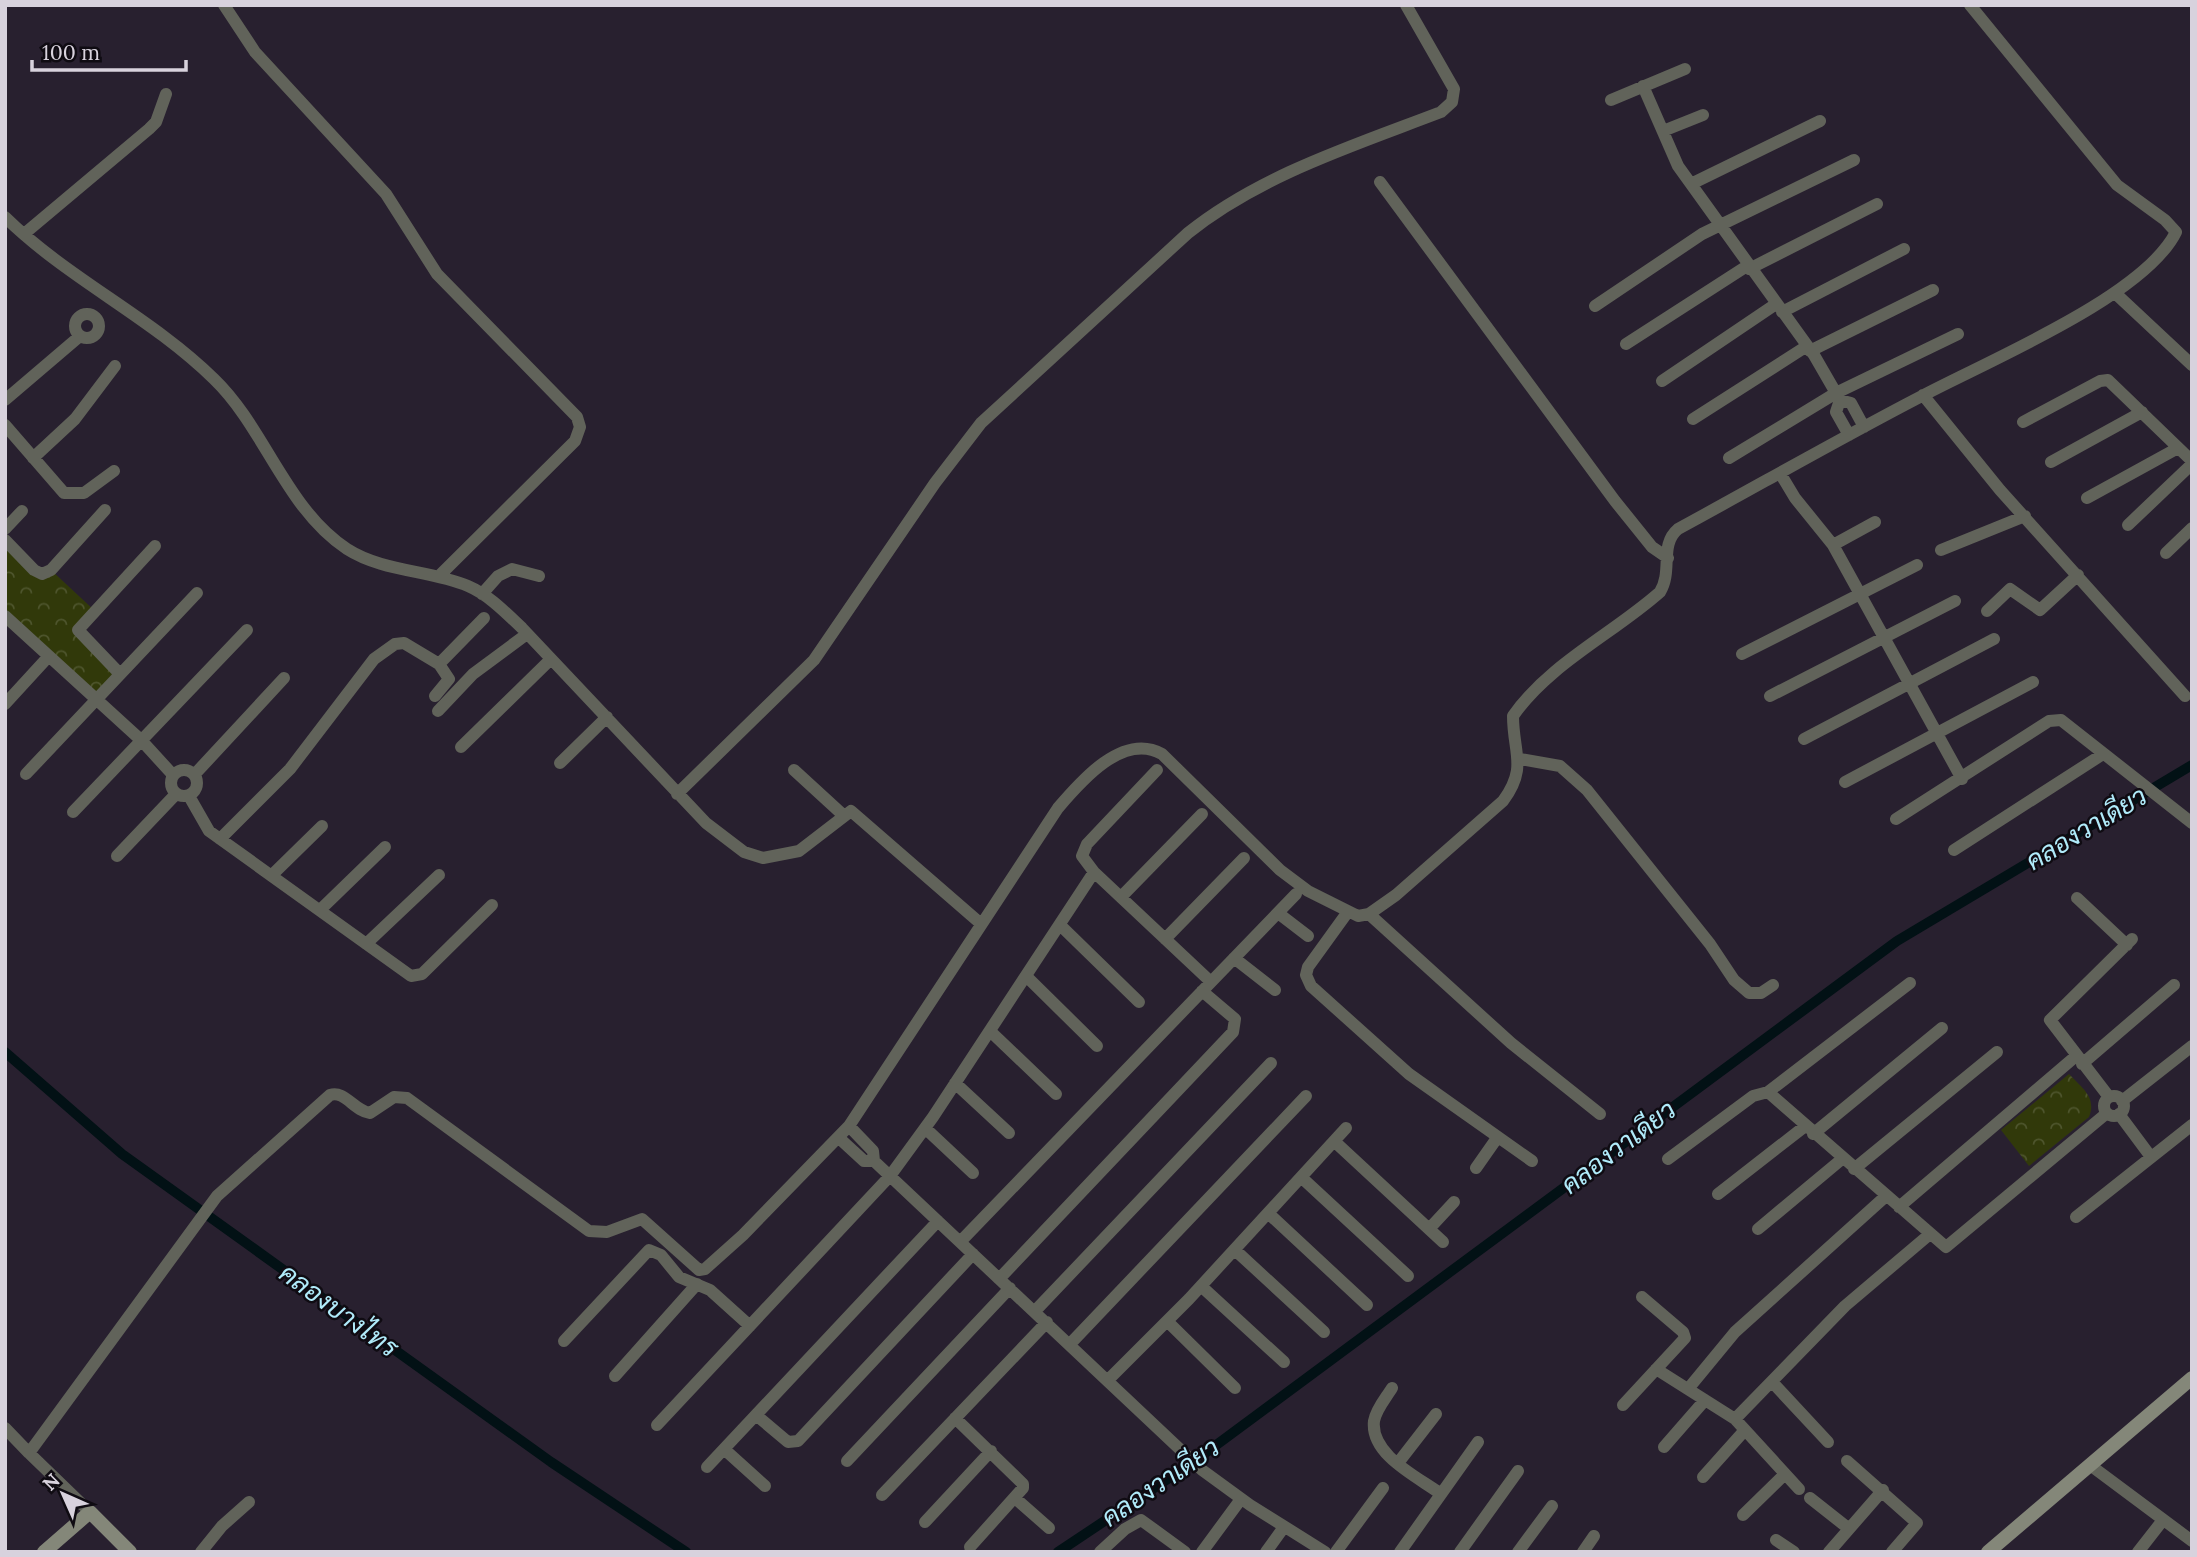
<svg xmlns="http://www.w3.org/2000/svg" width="2197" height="1557" font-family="Lora,Sarabun,serif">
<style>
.park{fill:url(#park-crowns)}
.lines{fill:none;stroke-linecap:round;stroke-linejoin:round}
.canal{stroke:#021115;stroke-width:10}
.street{stroke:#61635a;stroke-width:12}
.secondary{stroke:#848779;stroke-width:14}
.labels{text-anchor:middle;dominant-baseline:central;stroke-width:5;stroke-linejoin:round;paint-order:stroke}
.water-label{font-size:26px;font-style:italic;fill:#b0ebfa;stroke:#0f0b12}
</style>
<defs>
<pattern id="park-crowns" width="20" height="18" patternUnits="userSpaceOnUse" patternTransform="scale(1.75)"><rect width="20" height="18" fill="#31390a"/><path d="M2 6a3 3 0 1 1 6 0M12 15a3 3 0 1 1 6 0" fill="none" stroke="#4e552d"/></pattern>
</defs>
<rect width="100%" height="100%" fill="#28202f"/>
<path class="park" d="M5,540L43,577L51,570L95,611L77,631L124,671L95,700L5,616Z
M2069,1074C2082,1088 2097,1097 2089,1117L2029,1166L2001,1130Z"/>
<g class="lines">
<path class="canal" d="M5,1052L122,1154L551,1462L686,1552
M1058,1552L1196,1460L1897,941L2192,765"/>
<path class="street" d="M224,5L255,52L386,194L437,274L577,417L580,427L575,441L439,576
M1643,86L1678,166L1814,355L1840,400L1836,412L1849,435
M1611,100L1685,69
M1663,131L1703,115
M1380,182L1615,501L1652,547L1668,558
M1691,184L1820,121
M5,217C68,279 151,317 214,379C265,428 286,509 347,549C383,572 430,570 468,586C489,595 506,613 522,628L706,823L744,852L763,858L799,851L851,811L980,923
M24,234L149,129L156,122L166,94
M1749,269L1877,204
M2115,293L2192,365
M1595,306L1702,234L1854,160
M1782,312L1904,249
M75 326a12 12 0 1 1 24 0a12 12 0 1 1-24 0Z
M1626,344L1747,266
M1810,351L1933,290
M1662,381L1776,304
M1923,395L2000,490L2185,696
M5,400L80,336
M1840,400L1851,403L1864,427
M1693,419L1807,346
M2023,422L2100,381L2108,380L2192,461
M5,425L64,493H84L114,471
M33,458L75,419L115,366
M1729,458L1836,393L1958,334
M2051,462L2142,412
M1780,473L1795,498L1833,545L1962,779
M2087,498L2178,448
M2128,525L2192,464
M5,529L22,511
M5,540L34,570L42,574L51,570L105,510
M1833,545L1875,522
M1941,550L2025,516
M2166,553L2192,528
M482,594L498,576L512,569L539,576
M1987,611L2010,589L2040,610L2078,575
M5,616L142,741L173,775
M1742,654L1917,565
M120,674L78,630L155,546
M435,696L449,679L439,664
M1770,696L1955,601
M5,704L49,656
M438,711L473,674L527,634
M1804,739L1994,639
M461,747L551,659
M1520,759L1560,766L1587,790L1710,944L1734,980L1749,993H1761L1773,985
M560,763L607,717
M171 783a13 13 0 1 1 26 0a13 13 0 1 1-26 0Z
M794,770L842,814
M1157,770L1087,844L1082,856L1094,872L1211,982
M26,774L197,593
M195,774L284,678
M1845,782L2033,682
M677,794L814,660L935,483L981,423L1188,233C1260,175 1355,145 1441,112L1452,102L1454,89L1406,5
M189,796L209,831L411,976L422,974L492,905
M73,812L247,630
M1896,819L2049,721L2061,720L2192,823
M220,839L290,769L374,659L395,644L404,643L439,664L484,618
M1954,850L2103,754
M117,856L176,794
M272,875L322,826
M1121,897L1202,814
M2077,898L2127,945
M320,910L385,847
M1278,913L1308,936
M1347,913L1308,967L1306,975L1311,986L1409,1074L1532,1161
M1369,914L1511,1043L1600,1114
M1060,925L1139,1002
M1165,939L1244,858
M366,944L439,875
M1234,958L1275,990
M1026,976L1097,1046
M990,1031L1056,1094
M2082,1064L2174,985
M955,1083L1009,1133
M1768,1092L1946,1247L2107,1113
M2104 1106a10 10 0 1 1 20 0a10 10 0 1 1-20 0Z
M2109,1097L2050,1020L2132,939
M2122,1101L2192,1046
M2119,1114L2151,1157
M849,1126L873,1151L874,1161L1202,1470L1250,1505L1325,1552
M925,1128L973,1173
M1813,1134L1942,1028
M839,1138L864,1161H874
M1334,1141L1443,1242
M1668,1159L1753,1096L1768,1092L1910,983
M1476,1168L1497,1138
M1854,1169L1997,1052
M1301,1177L1408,1276
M1718,1194L1804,1127
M1899,1207L2076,1056
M1268,1213L1367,1305
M2076,1217L2192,1125
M1429,1229L1454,1202
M1758,1229L1842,1159
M960,1242L1296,894
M1235,1250L1324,1332
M999,1279L1233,1032L1235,1019L1202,991
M1201,1286L1284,1362
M1035,1311L1271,1063
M1167,1321L1235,1388
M564,1341L649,1250L661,1255L679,1277L710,1290L750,1326
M1070,1344L1306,1096
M1656,1369L1735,1419L1799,1489
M615,1376L697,1284
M1108,1380L1189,1299L1346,1128
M1773,1383L1828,1442
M1392,1388C1386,1398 1376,1409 1374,1421C1370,1455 1418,1477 1441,1494
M1688,1389L1735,1332L1886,1196
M1623,1405L1685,1338L1683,1332L1642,1297
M756,1415L788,1442L798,1441L973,1254
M955,1418L1023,1484V1488L970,1547
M1735,1419L1845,1306L1930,1234
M657,1425L890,1176L933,1117L1094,872
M5,1428L29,1453
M1664,1447L1705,1400
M724,1449L765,1486
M847,1461L1010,1288
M1847,1461L1917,1523L1892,1552
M1398,1463L1436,1414
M2090,1465L2192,1541
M707,1467L938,1221
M1703,1477L1745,1430
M882,1495L1047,1322
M1015,1498L1049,1528
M1810,1498L1848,1528
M90,1512L29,1453L217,1196L330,1095C345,1090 354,1111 370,1113L394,1097L407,1098L589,1231L607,1232L642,1219L699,1270L705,1269L743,1235L849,1126L1058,808C1081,781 1123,732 1162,754L1280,870L1308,891L1358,916L1369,914L1396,895L1503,801C1528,767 1513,753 1513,716C1549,664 1614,633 1660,592C1673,571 1659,545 1678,529C1759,485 1839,439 1920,397C1985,362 2144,297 2176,232L2165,220L2117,185L1970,5
M1743,1515L1785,1474
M925,1522L991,1451
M1776,1540L1794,1552
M201,1552L222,1526L249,1502
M1100,1552L1125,1529L1141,1520L1185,1552
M1202,1552L1241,1499
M1266,1552L1284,1527
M1336,1552L1383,1488
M1400,1552L1478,1442
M1460,1552L1518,1471
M1518,1552L1552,1506
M1583,1552L1594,1536
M1829,1552L1883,1490
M2138,1552L2163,1520"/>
<path class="secondary" d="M44,1552L90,1512L130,1552
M1988,1552L2192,1378"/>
</g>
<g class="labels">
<g class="water-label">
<text transform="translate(2086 828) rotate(-31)">คลองวาเดียว</text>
<text transform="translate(1618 1147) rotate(-37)">คลองวาเดียว</text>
<text transform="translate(339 1310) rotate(36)">คลองบางไทร</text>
<text transform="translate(1160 1482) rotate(-34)">คลองวาเดียว</text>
</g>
</g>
<rect width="2197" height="1557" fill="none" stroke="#d8d2dd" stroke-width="14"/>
<g transform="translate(63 1494) rotate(315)" stroke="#0f0b12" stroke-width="5" paint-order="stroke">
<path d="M0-5L12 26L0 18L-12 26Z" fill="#d8d2dd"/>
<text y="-10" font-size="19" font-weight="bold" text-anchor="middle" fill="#d8d2dd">N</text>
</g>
<path d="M32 60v10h154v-10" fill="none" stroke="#d8d2dd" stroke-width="3.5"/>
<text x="42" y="60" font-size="21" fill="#d8d2dd" stroke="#0f0b12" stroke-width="5" paint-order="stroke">100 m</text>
</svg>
